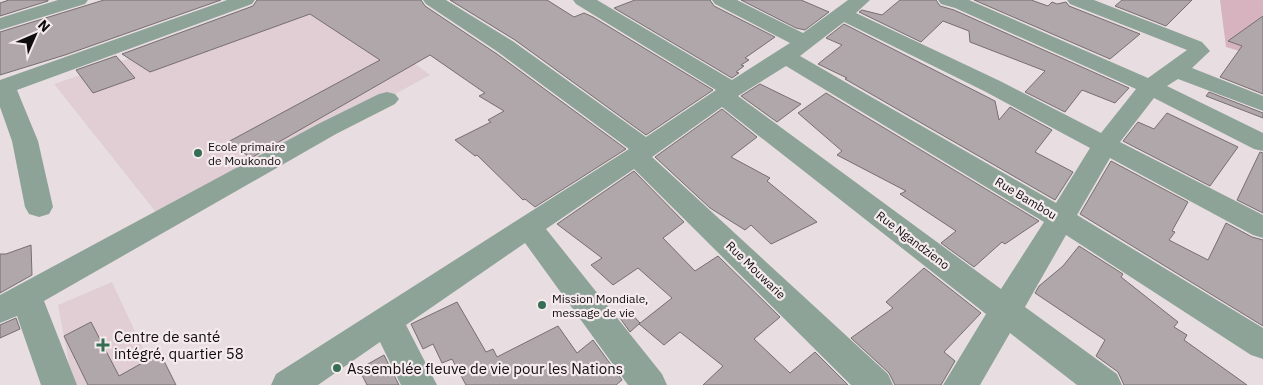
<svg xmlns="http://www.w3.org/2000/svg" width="1263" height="385" font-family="'IBM Plex Sans',sans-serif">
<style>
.built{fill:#e0ced4}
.green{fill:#d6b3bf}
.building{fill:#b0a7aa;stroke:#776e71}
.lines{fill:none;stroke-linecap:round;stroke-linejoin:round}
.minor{fill:#8ea398;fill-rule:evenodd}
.poi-dot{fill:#366d54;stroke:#f5ebee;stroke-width:2}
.labels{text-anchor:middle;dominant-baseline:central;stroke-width:4.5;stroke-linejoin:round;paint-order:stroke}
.poi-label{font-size:12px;fill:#100d0e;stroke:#f5ebee;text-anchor:start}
.street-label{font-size:12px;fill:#100d0e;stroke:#f5ebee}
.near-poi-label{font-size:15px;fill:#100d0e;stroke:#f5ebee;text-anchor:start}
</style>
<rect width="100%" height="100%" fill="#e8dee1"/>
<path class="built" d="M301,0H331L430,75L163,221L54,84Z
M112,282L160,385H73L58,305Z"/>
<path class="green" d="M1220,0H1263V58L1226,47Z"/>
<path class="building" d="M9,0H48V1L0,16V3Z
M104,0H221L65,55L0,75V32Z
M257,0H421L425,6L497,54L626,149L535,207L525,199L523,200L477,155L475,156L455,140L491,122L488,120L504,111L479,96L485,93L430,55L251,158L228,142L380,60L310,14L150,72L122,54L253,6Z
M450,0H547L574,17L584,13L593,17L713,90L646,135L515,40Z
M635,0H710L714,6L775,37L745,58L749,60L741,65L744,66L736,72L739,73L732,78L614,8Z
M741,0H801L829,12L805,30L796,28Z
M900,0H936L940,6L954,10L1129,88L1115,103L1082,90L1065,112L1025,92L1045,71L970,42L969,31L943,21L921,42L859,12L862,10L882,15Z
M974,0H1031L1048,6L1052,2L1057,4L1066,2L1069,6L1140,34L1110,59Z
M1122,0H1192L1166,26L1115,6Z
M1263,16V94L1220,77L1242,46L1228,41Z
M844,24L995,101L999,120L1010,107L1052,130L1035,152L1073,172L1055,200L845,79L847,78L818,64L842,45L826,38Z
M116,56L135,78L93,93L76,70Z
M760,84L801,104L777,122L741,96Z
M1209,92L1263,113V118L1206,96Z
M826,93L1039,221L1005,244L1002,242L974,267L941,243L956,231L900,194L906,191L837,155L842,151L798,113Z
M722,109L757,137L731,157L770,178L767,181L817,222L771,244L751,225L745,230L710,208L655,157Z
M1167,113L1238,147L1210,186L1123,141L1138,122L1154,129Z
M1260,152L1263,153V213L1237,200Z
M1111,161L1188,202L1172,231L1175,232L1169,240L1208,260L1226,223L1252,237L1263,240V326L1080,214Z
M634,171L684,222L663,238L695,271L718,256L780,317L754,339L790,373L815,352L848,385H703L723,366L680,332L664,345L639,324L672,298L638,268L613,285L591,265L602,258L557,224Z
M31,245L32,275L0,293V254H6Z
M1079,246L1123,274L1121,277L1178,322L1174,327L1187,335L1184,340L1247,385H1124L1118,372L1096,356L1105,340L1035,293L1039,286L1063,266Z
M924,268L981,313L944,352L955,361L941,385H895L889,373L851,338L893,308L886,302Z
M457,302L486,352L493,349L497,357L558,326L577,353L593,340L622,380L616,385H466L452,359L442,363L433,344L423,349L411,324Z
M629,311L640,323L630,332L620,318Z
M16,318L20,329L0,338V325Z
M91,322L119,376L160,353L176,385H88L64,336Z
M384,355L399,385H367L359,369Z"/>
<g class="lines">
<path class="minor" d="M58,0H88L85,4L0,30V18Z
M227,0H255L252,4L17,90L38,141L53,207L49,214L39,217L29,214L25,207L12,141L0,107V80Z
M423,0H446L514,42L646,137L716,90L576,4L573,0H597L732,80L790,43L715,4L712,0H737L803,33L848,0H870L856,13L1000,81L1101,133L1136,89L955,8L941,4L938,0H969L1148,78L1187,50L1070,4L1067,0H1094L1202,42L1210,51L1192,68L1263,96V111L1178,79L1167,86L1263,133V151L1254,149L1154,98L1120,142L1263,215V238L1253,235L1110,158L1077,215L1263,328V359L1251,355L1066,235L1025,307L1117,374L1122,385H1077L1010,333L980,385H943L986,314L722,107L652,157L888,374L893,385H851L634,169L546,229L662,374L667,385H628L525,243L406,325L437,385H401L380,342L318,385H271L276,374L629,149L498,52L426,4ZM844,22L984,91L1090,148L1056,203L800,56ZM786,66L1044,222L1001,289L738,96Z
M387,92L395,94L399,99L395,104L336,134L44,301L77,385H41L17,316L0,323V295L318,124L379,94Z"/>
</g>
<g class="poi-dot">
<circle cx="198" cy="153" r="5"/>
<circle cx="542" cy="305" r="5"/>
<path d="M100.5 337.5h5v5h5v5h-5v5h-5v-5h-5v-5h5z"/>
<circle cx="337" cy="368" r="5"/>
</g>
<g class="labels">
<g class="poi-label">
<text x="208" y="146">Ecole primaire<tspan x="208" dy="14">de Moukondo</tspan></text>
<text x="552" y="298">Mission Mondiale,<tspan x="552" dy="14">message de vie</tspan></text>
</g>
<g class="street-label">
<text transform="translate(1026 198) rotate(31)">Rue Bambou</text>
<text transform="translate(913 240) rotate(37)">Rue Ngandzieno</text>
<text transform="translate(756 270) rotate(44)">Rue Mouwarie</text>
</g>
<g class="near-poi-label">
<text x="114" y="336">Centre de santé<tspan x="114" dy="17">intégré, quartier 58</tspan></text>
<text x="347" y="368">Assemblée fleuve de vie pour les Nations</text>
</g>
</g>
<g transform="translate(35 35) rotate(45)" stroke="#f5ebee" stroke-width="4" paint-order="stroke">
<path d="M0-4L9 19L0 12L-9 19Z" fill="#100d0e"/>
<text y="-8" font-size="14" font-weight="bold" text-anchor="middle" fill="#100d0e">N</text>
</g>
</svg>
